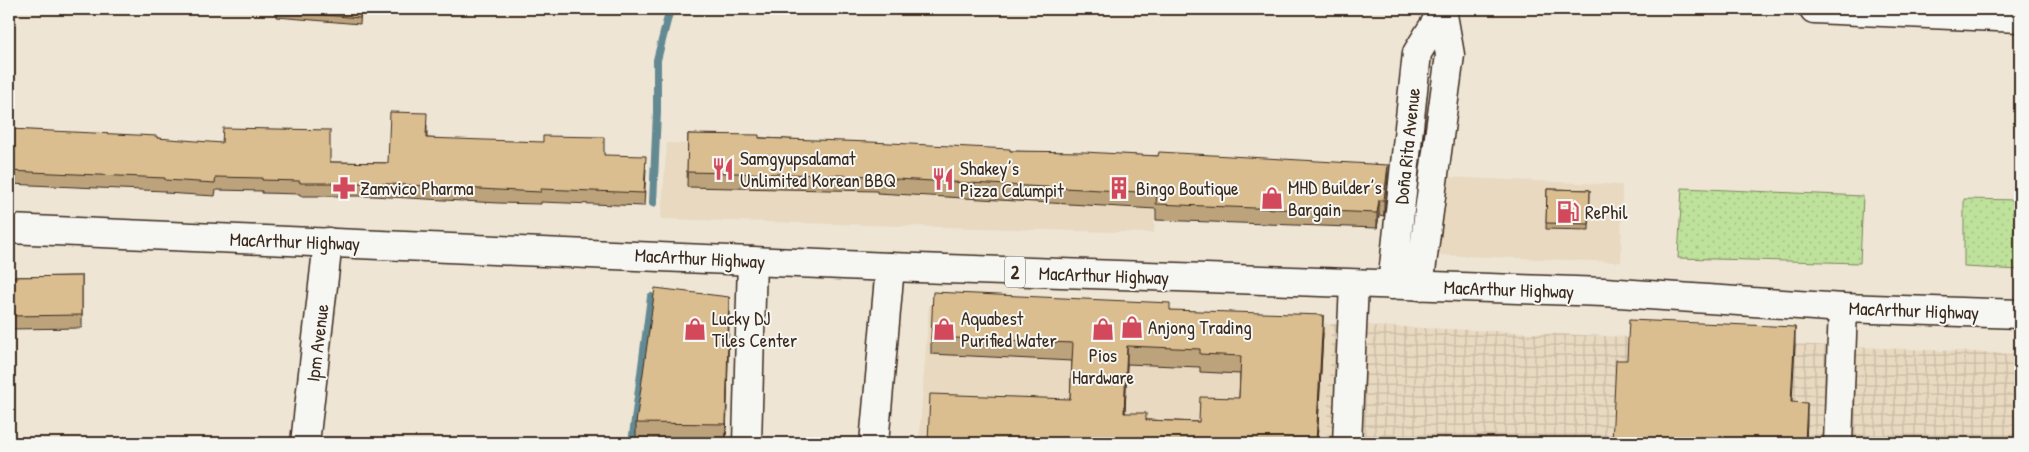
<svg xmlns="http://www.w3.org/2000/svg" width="2029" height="452" font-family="'Patrick Hand',sans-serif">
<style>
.built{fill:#e8d9c0}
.industrial{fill:url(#industrial-grid)}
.grass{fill:url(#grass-dots);stroke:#7c865c}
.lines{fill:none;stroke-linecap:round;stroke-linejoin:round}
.stream{stroke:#648993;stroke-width:8}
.minor-casing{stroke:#3b2a1e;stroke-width:31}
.highway-casing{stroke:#3b2a1e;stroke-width:31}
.minor{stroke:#f6f6f2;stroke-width:28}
.highway{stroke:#f6f6f2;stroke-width:28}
.wall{fill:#bca37c;stroke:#3b2a1e;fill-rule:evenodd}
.shaded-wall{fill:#998565;stroke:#3b2a1e}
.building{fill:#dbbe90;stroke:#3b2a1e;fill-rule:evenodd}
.labels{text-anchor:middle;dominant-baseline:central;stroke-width:4;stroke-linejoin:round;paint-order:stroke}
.shield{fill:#f6f6f2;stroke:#73675e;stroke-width:1}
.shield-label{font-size:18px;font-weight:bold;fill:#3b2a1e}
.street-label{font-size:19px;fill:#3b2a1e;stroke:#f6f6f2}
.poi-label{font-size:19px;fill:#3b2a1e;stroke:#f6f6f2;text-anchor:start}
</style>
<defs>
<pattern id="industrial-grid" width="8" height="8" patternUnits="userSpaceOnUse" patternTransform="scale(1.25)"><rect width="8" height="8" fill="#e8d9c0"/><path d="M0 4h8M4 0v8" fill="none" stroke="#c8baa5"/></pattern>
<pattern id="grass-dots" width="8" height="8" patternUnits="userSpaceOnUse" patternTransform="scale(1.25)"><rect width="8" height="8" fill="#bee19b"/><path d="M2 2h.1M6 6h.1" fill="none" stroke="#a4c185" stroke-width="1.8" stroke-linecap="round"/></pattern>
</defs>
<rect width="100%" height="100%" fill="#eee5d5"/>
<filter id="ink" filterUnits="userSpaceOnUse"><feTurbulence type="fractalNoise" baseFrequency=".02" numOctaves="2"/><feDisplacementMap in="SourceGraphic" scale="10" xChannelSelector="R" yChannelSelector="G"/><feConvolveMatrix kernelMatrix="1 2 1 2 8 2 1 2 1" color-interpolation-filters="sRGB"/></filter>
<g filter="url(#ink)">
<path class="built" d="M667,143L1157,163L1154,233L661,219Z
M1447,177L1622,185L1621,262L1437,255Z
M929,305L1331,324L1326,443H919Z"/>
<path class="industrial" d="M1331,324L2020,354V443H1326Z"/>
<path class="grass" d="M1682,188L1863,196L1860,263L1678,258Z
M1964,199L2020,200V270L1964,267Z"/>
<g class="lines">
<path class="stream" d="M653,203L657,112V60L670,9
M632,443L651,297"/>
<defs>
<path id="minor" d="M1814,9L2020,18
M1392,285L1417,53L1441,14
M1419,286L1450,55L1442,9
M305,443L328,242
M747,443L752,261
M874,443L890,267
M1347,443L1354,284
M1838,443L1843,308"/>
<path id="highway" d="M9,229L890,267L1604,292L1843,308L2020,314"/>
</defs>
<use href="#minor" class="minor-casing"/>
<use href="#highway" class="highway-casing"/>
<use href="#minor" class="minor"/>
<use href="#highway" class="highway"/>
</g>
<path class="wall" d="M278,9H361L360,24L277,17Z
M427,125V138L604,155L646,169L644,206L541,202V204L498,203L372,196H300V194L262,193V191L216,190L215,196L165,193V191L9,184V129L157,138L330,162L388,163Z
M688,134L1010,151L1158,156L1388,180L1384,216L1379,215L1377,228L1156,220V209L877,193V191L687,187Z
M1547,189L1590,190L1589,230L1546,229Z
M82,276V328L9,329V277Z
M1170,310L1323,333L1317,443H928L1070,399L1072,361L931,354V337ZM1127,364L1200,367V372L1240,374L1239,398L1199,422L1146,420L1125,413Z
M729,315L726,442L636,441V423Z"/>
<path class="shaded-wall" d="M1388,165V180L1384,216V200Z
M1379,200V215L1377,228V213Z
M729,297V315L726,442V424Z
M1323,315V333L1317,443H1316Z
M1795,327V346L1791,420V402Z
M1127,346V364L1124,430V413Z
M1807,403V421L1806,443H1805Z"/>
<path class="building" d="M278,9H361L360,18L277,11Z
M390,112L427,113L426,138L543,142V136L604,137V155L646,156L644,193L541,189V192L498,190L372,183H300V181L262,180V178L216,177L215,183L165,180V178L9,171V129L157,136V138L222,143L223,128L330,130V162L388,163Z
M688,134L759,135V138L870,142L1010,149V151L1084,152L1158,156L1159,152L1388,165L1384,200H1379L1377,213L1156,204L1157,193L877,178V176L687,172Z
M1547,189L1590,190L1589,224L1546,223Z
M82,276V315L9,316V277Z
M655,288L729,297L726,424L636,423Z
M933,292L1170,303V310L1323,315L1316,443H928L930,394L1070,399L1073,343L931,337ZM1127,346L1200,349V354L1241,356L1239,398L1200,397L1199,422L1146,420V413H1124Z
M1629,320L1795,327L1791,402L1807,403L1805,443H1612L1616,360H1627Z"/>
</g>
<defs>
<symbol id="restaurant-bare" viewBox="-9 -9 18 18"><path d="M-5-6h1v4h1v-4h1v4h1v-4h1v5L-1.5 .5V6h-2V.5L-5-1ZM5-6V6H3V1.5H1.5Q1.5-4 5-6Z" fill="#d1495b" stroke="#f6f6f2" stroke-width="2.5" paint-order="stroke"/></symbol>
<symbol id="pharmacy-bare" viewBox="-9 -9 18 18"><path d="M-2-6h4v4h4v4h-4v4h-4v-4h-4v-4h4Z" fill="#d1495b" stroke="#f6f6f2" stroke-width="2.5" paint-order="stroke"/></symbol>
<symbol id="building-bare" viewBox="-9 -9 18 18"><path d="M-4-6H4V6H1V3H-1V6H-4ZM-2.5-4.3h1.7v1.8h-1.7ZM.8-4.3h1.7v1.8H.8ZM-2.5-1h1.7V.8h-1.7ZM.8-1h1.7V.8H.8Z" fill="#d1495b" stroke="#f6f6f2" stroke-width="2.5" paint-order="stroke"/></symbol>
<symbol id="shop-bare" viewBox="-9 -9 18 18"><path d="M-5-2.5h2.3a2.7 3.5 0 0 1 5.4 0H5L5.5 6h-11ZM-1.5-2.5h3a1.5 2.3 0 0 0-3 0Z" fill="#d1495b" stroke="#f6f6f2" stroke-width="2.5" paint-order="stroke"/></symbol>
<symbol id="fuel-bare" viewBox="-9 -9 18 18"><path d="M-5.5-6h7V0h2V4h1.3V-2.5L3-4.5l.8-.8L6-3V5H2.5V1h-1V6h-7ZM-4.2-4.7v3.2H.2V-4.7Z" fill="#d1495b" stroke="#f6f6f2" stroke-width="2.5" paint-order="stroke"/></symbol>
</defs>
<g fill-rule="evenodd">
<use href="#restaurant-bare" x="707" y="153" width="32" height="32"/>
<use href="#restaurant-bare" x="927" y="163" width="32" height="32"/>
<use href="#pharmacy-bare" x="328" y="172" width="32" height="32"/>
<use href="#building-bare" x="1103" y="172" width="32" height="32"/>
<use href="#shop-bare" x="1256" y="182" width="32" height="32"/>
<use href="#fuel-bare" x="1552" y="196" width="32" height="32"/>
<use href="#shop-bare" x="1116" y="311" width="32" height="32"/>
<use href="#shop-bare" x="679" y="313" width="32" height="32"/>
<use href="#shop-bare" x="928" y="313" width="32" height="32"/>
<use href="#shop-bare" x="1087" y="313" width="32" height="32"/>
</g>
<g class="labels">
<rect class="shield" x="1005" y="256.5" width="20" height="31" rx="4"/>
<g class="shield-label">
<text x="1015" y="272">2</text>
</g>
<g class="street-label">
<text transform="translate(1407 146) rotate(-84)">Doña Rita Avenue</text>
<text transform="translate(295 241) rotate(2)">MacArthur Highway</text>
<text transform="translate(700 258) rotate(3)">MacArthur Highway</text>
<text transform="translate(1104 275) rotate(2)">MacArthur Highway</text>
<text transform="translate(1509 289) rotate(2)">MacArthur Highway</text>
<text transform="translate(1914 310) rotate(2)">MacArthur Highway</text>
<text transform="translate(317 343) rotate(-83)">Ipm Avenue</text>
</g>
<g class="poi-label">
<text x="740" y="158">Samgyupsalamat<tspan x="740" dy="22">Unlimited Korean BBQ</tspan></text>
<text x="960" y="168">Shakey’s<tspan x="960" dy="22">Pizza Calumpit</tspan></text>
<text x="1288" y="187">MHD Builder’s<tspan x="1288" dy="22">Bargain</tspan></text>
<text x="360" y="188">Zamvico Pharma</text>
<text x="1136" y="188">Bingo Boutique</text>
<text x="1585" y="212">RePhil</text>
<text x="712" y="318">Lucky DJ<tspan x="712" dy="22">Tiles Center</tspan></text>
<text x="961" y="318">Aquabest<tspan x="961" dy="22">Purified Water</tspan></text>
<text x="1148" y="327">Anjong Trading</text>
<text x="1103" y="355" text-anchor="middle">Pios<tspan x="1103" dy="22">Hardware</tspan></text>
</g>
</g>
<rect width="2029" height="452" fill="none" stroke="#f6f6f2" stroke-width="30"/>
<rect x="15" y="15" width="1999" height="422" fill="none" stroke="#3b2a1e" stroke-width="2" filter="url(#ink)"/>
</svg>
